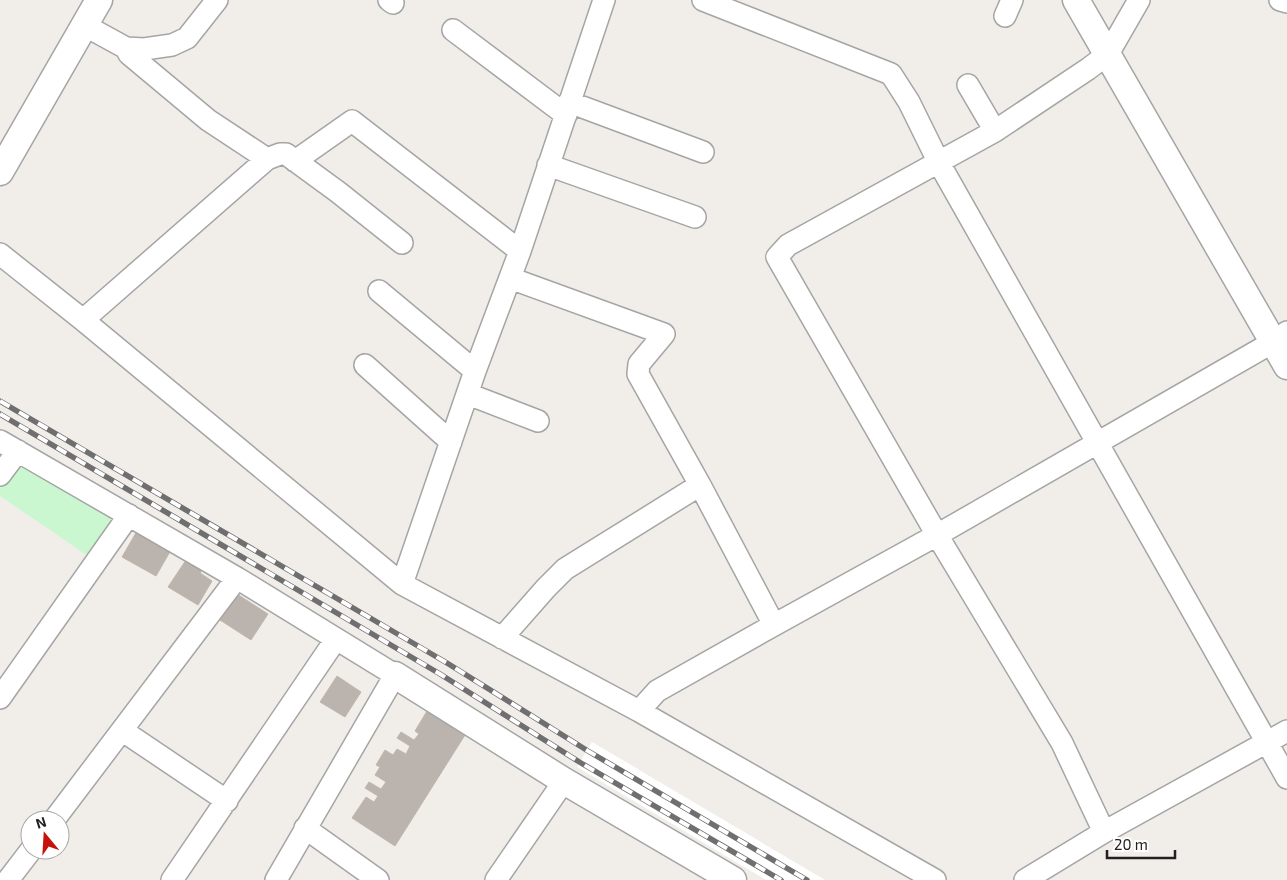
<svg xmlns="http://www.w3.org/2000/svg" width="1287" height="880" font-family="'Exo 2',sans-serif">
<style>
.park{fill:#caf7cf}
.pier{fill:#fff}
.building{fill:#bbb4ae;stroke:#c2b6ac}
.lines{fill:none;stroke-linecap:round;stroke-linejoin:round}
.minor-casing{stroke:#a5a5a5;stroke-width:24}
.tertiary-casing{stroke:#a5a5a5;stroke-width:29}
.minor{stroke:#fff;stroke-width:21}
.tertiary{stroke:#fff;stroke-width:26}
.rail-casing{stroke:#6f6f6f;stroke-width:5.5}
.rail{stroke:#fff;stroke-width:4;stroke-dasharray:11;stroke-linecap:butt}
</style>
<rect width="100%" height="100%" fill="#f1eee9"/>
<path class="park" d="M15,463L22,464L113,518L88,556L0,496V488Z"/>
<path class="pier" d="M592,742L825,880H766L577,767Z"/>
<path class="building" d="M137,531L171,550L156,576L122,557Z
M186,560L202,570L200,573L212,581L198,605L168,587Z
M237,594L268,614L251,640L220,620Z
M337,676L361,692L345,717L320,702Z
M427,711L465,735L395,846L352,818L366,797L374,802L378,796L365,788L369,782L381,789L386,782L375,775L380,767L376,765L385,750L393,755L397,749L406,754L410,746L397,738L401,732L414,740L419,734L415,731Z"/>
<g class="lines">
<defs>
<path id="minor" d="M389,0L393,3
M703,0L891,74L909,102L939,163L1287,778
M1280,0L1287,2
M1005,16L1012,0
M84,25L126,48L144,49L172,45L187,38L217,0
M453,30L566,115
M126,48L129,54L208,120L267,159
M968,85L995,131
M569,102L703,152
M295,161L352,121L520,251
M548,165L695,217
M0,254L83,320L402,584L639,711L935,880
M510,278L664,334L639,364L638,374L700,485L774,625
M379,291L475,371
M83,320L267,159L280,154H286L338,192L402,243
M365,365L451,442
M468,394L538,421
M0,441L237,578L395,675L276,880
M0,475L18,451
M402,584L475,371L520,251L604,0
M502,638L546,588L565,569L700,485
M0,698L129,515
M639,711L657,691L774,625L937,535L1273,342L1287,332
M123,731L227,801
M54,820L237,578
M305,828L378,880
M1104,832L1062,743L937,535L777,257L788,245L995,131L1088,69L1108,54L1139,0
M8,880L31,850
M172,880L336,639
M496,880L564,781
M1025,880L1104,832L1287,731"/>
<path id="tertiary" d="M1076,0L1287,366
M0,172L99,0
M395,675L564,781L733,880"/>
</defs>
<use href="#minor" class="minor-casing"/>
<use href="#tertiary" class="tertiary-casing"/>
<use href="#minor" class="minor"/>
<use href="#tertiary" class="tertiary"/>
<defs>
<path id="rail" d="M0,401L447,663L588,751L807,880
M0,414L440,674L581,763L781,880"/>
</defs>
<use href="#rail" class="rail-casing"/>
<use href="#rail" class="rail"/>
</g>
<g transform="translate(45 835) rotate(342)"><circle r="24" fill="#ffffff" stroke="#a6a6a6"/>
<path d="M0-4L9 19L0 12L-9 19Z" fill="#c7120c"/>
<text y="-8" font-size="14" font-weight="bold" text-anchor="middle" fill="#212121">N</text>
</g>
<path d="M1107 850v8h68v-8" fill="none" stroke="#212121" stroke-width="2.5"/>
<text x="1114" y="850" font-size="15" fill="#212121" stroke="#ffffff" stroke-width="4" paint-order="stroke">20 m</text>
</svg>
